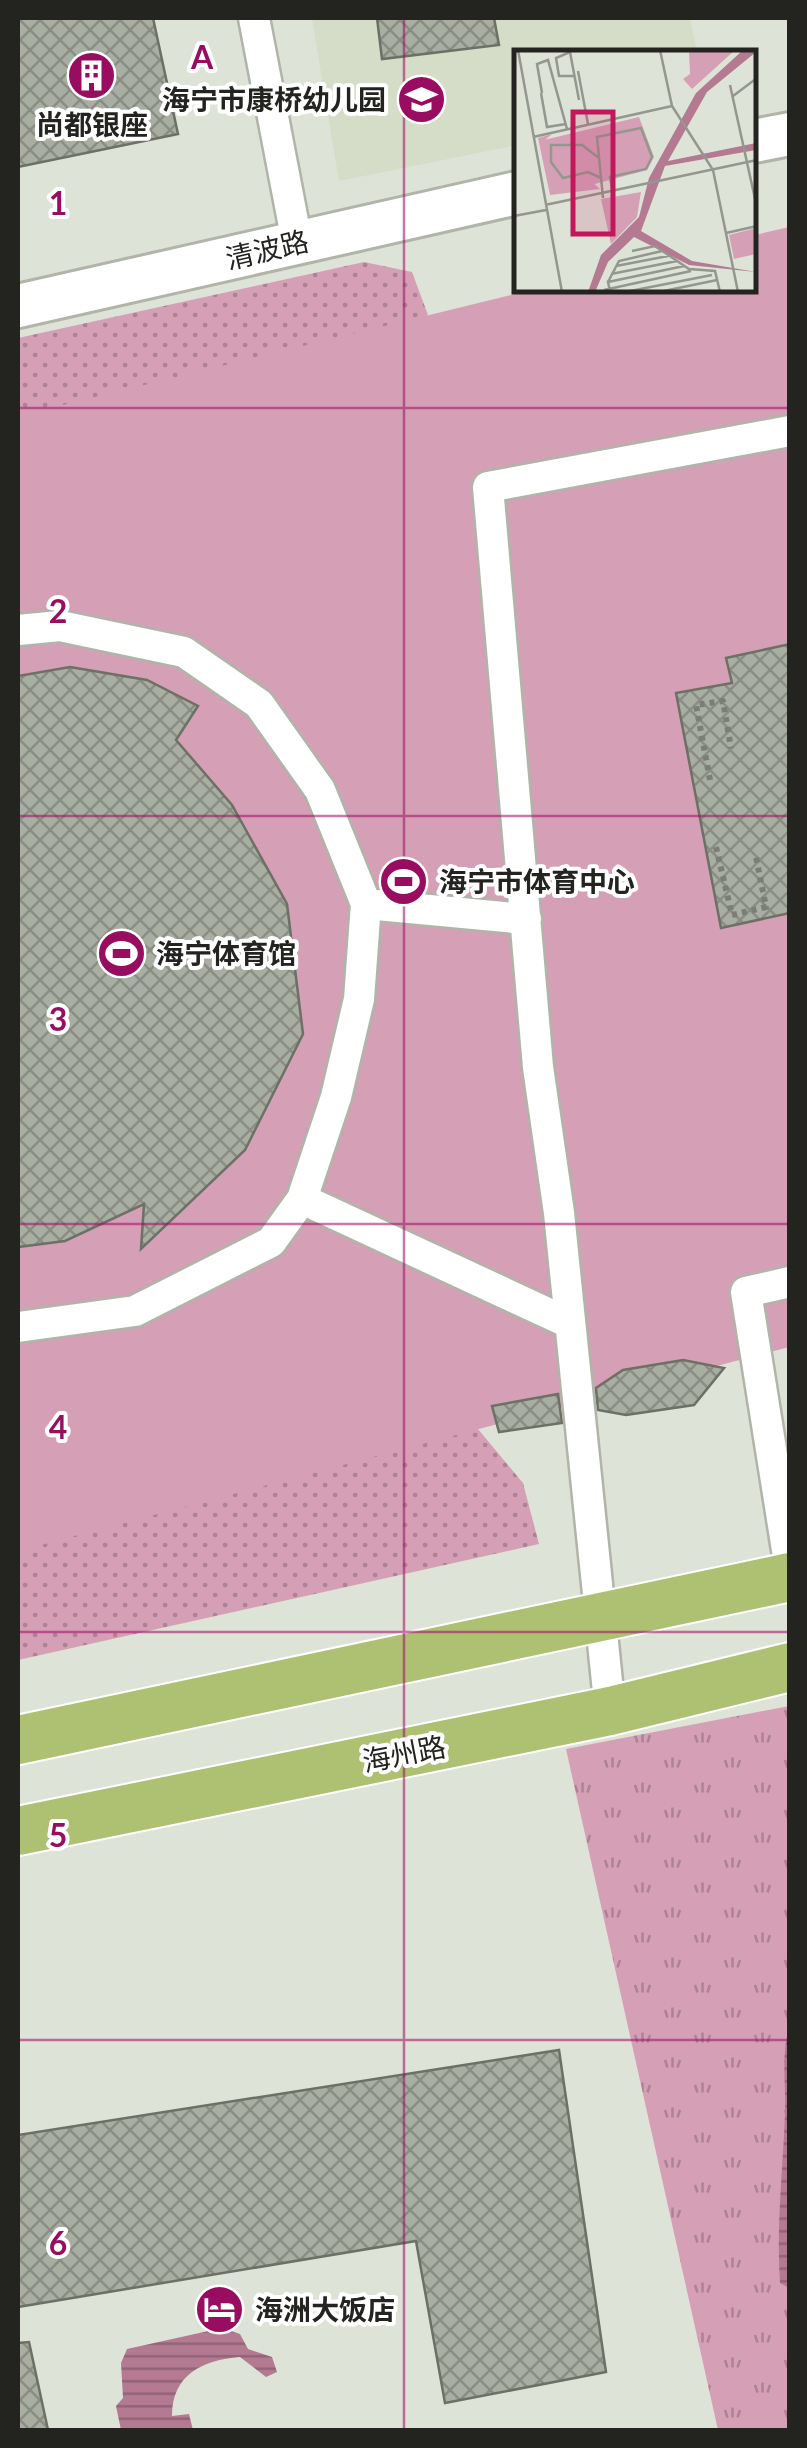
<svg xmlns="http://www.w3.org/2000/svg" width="807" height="2448" font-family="Lato,'Noto Sans SC',sans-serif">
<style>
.built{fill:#d5dcc8}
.grass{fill:url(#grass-tufts)}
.garden{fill:url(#garden-dots)}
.pitch{fill:#d5a0b6}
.water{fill:url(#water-rules)}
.building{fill:url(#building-cross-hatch);stroke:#6c7065;stroke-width:2.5}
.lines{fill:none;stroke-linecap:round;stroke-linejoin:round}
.street-casing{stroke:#b0b4a9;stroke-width:35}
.secondary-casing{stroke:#b0b4a9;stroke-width:48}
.primary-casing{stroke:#fff;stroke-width:52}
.path{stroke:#7b7e76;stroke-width:6;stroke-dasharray:5 5;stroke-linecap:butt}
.street{stroke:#fff;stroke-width:30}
.secondary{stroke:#fff;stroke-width:42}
.primary{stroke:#aec173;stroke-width:48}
.grid{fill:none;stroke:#990d60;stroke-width:2.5;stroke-opacity:0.55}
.labels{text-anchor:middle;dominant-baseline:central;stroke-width:8;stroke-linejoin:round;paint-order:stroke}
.poi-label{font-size:28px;font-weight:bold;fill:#232420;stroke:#fff;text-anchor:start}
.street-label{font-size:28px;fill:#232420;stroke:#fff}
.inset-road{fill:none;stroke:#93978e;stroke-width:2.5}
.view{fill:#c2185b;fill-opacity:0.15;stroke:#c2185b;stroke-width:5}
.inset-edge{fill:none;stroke:#232420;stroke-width:5}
.grid-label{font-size:32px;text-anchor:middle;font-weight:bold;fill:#990d60;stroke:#fff;stroke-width:8;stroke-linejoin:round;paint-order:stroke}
</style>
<defs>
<pattern id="grass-tufts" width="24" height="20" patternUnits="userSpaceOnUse" patternTransform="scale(2.5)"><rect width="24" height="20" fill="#d5a0b6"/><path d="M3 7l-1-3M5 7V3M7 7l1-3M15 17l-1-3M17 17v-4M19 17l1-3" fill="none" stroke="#ac8294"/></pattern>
<pattern id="garden-dots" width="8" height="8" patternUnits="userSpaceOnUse" patternTransform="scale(2.5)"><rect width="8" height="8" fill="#d5a0b6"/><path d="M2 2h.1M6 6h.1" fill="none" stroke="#ac8294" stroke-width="1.8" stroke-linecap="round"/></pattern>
<pattern id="water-rules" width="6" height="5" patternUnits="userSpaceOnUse" patternTransform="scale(2.5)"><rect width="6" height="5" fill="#b37a92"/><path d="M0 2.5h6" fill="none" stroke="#916477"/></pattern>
<pattern id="building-cross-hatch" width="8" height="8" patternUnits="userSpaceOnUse" patternTransform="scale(2.5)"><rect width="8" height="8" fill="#a9aea2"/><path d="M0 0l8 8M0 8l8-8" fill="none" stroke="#898d84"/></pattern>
</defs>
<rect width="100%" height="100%" fill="#dee3d7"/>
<path class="built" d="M312,18H690L697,52H517V145L339,181Z"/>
<path class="grass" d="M789,1706V2430H718L566,1749Z"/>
<path class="garden" d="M364,262L412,272L428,315L18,555V338Z
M478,1429L523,1483L539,1544L18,1660V1456Z"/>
<path class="pitch" d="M789,227V1347L18,1551V416L531,290H754L755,235Z"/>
<path class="water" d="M789,2028V2288L780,2283C776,2226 783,2170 785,2113C786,2083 781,2056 789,2028Z
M222,2328L240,2334L248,2349L272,2357L277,2372L266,2377L240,2357C202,2360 172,2375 172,2416L189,2414L193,2430H121L116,2406L123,2398L121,2363L127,2349Z"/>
<path class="building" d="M18,18H153L178,134L18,167Z
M377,18H494L499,45L382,59Z
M790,644V913L721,928L676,693L732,683L726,658Z
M70,667L147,680L198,706L176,740L232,805L287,904L303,1034L245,1150L141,1249L144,1204L65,1241L18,1247V676Z
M683,1360L724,1368L694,1405L626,1415L598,1410L596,1388L623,1370Z
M558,1394L562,1423L499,1432L492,1406Z
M559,2050L606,2372L445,2403L416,2241L18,2307V2135Z
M29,2342L48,2430H18V2343Z"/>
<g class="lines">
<defs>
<path id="street" d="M254,18L297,242
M18,630L60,626L184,652L259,704L320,790L366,904L526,919
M302,1199L336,1097L359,999L366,904
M790,1282L746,1292L790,1569
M18,1327L135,1311L271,1242L302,1199L569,1323
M610,1711L559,1213L538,1067L488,487L790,431"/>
<path id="secondary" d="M754,141L790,134
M18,306L517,193"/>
<path id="primary" d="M18,1740L790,1577
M18,1831L610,1711L790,1667"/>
</defs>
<use href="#street" class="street-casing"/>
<use href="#secondary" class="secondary-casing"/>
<use href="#primary" class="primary-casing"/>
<path class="path" d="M710,780L696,705L723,701L731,748
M716,847L732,915L766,907L756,857"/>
<use href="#street" class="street"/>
<use href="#secondary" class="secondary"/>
<use href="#primary" class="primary"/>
</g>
<path class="grid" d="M404,18V2430M18,408H790M18,816H790M18,1224H790M18,1632H790M18,2040H790"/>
<defs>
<symbol id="building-disc" viewBox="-11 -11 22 22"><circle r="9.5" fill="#990d60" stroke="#fff"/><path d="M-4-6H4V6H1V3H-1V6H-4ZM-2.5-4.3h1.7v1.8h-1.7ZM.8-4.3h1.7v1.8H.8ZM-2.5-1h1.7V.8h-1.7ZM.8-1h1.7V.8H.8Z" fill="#fff"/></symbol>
<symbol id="school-disc" viewBox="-11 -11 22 22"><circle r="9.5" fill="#990d60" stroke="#fff"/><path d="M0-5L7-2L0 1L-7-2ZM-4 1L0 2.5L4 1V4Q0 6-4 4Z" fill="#fff"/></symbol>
<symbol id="stadium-disc" viewBox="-11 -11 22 22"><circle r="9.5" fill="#990d60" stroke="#fff"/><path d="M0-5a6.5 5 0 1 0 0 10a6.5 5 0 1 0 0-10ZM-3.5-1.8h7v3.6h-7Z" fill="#fff"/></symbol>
<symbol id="hotel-disc" viewBox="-11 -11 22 22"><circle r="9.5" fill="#990d60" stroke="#fff"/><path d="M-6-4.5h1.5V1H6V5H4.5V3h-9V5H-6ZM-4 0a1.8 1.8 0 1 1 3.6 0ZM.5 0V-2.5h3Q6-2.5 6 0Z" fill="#fff"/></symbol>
</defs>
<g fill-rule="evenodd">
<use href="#building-disc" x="64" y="48" width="55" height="55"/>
<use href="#school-disc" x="394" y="72" width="55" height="55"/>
<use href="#stadium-disc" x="376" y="854" width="55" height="55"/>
<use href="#stadium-disc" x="94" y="926" width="55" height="55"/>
<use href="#hotel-disc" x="192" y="2282" width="55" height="55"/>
</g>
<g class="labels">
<g class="poi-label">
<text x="386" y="99" text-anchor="end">海宁市康桥幼儿园</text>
<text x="92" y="124" text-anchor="middle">尚都银座</text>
<text x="439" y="881">海宁市体育中心</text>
<text x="156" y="953">海宁体育馆</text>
<text x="255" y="2309">海洲大饭店</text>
</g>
<g class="street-label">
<text transform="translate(267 249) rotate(-13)">清波路</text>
<text transform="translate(404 1753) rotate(-11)">海州路</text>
</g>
</g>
<g transform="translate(514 50)">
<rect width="242" height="242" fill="#dee3d7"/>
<path d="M175,1H220L178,39L169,29L176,24ZM127,142L123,167L97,194L87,149ZM242,178V204L220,209L215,185Z" fill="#d5a0b6"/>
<path d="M38,84L31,90L86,139L36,145L24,88Z" fill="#d5a0b6"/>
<path d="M125,67L140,107L133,120L47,143L41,137L30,90Z" fill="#d5a0b6"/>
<path d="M228,1L242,2L193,42L154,111L242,93V100L151,116L127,181L178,211L242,222L175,215L120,187L94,212L81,242H74L87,205L125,167L135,128L182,43Z" fill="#b37a92"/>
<path class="inset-road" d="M4,0L48,242M146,0L158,56L199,120L224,242M64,21L74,74M60,26H45L42,8L56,2L65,50M216,35L243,158M27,43L33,77L52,74M28,43L23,14L34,10L53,79M219,46L243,28M19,87L158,56M85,108L68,95H37V112L49,128L74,122L87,128M89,148L83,87L127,78L138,107L132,119L96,127L99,145M31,155L243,110M0,166L32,160M212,183L243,176M118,201L141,196L175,219L201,221L206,242M102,216L154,206M97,224L163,211M94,232L105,211L148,201M90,240L177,221M96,241L94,232L170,216M111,242L198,225M145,242L203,230"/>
<path class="view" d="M59,62H99V184H59Z"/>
<rect width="242" height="242" class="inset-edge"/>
</g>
<g class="grid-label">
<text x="202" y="69">A</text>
<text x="58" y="215">1</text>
<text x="58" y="623">2</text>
<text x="58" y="1031">3</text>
<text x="58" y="1439">4</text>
<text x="58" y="1847">5</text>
<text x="58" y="2255">6</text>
</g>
<rect width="807" height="2448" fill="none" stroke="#232420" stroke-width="40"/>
</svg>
